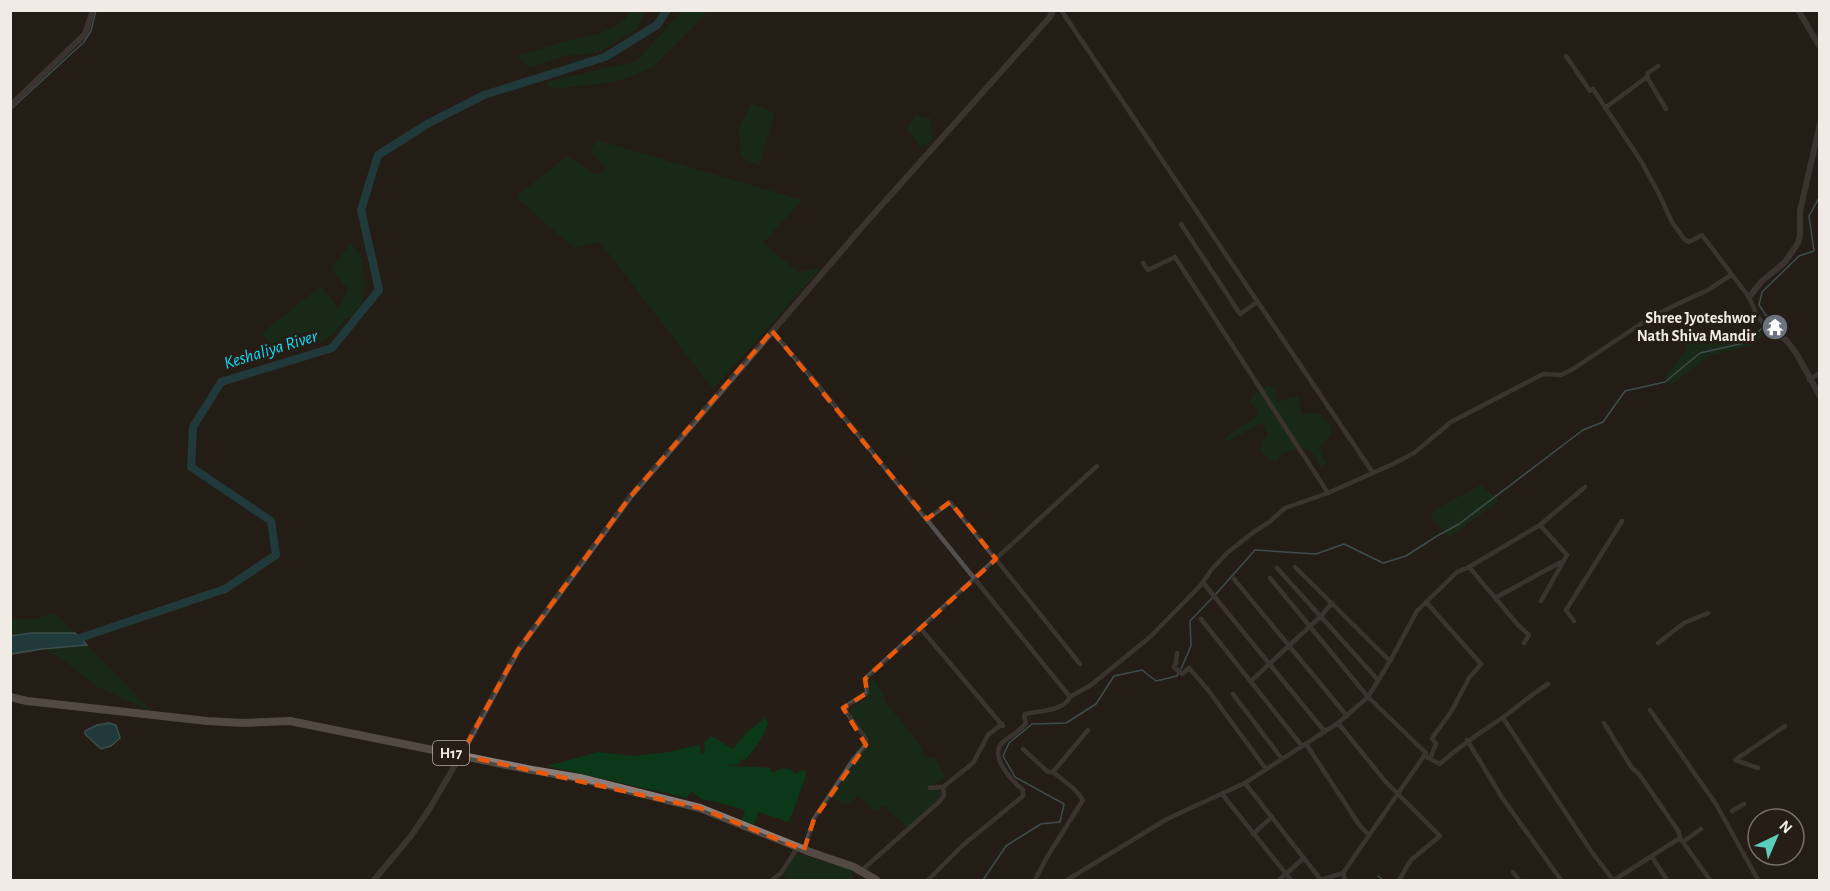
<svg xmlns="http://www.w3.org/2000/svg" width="1830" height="891" font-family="'Alegreya Sans',sans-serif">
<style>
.green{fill:#0a3819}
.water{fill:#1c5e68;stroke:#5c888e;stroke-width:1.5}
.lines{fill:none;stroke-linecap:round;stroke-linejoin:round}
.stream{stroke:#5c888e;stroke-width:1.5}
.river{stroke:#1c5e68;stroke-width:8}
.minor{stroke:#544f4d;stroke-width:4.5}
.tertiary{stroke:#544f4d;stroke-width:6}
.primary{stroke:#8a7e7a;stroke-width:8}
.marked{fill:none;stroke:#e8590c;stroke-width:4.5;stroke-dasharray:12 8;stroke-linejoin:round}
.labels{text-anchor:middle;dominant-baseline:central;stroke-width:6;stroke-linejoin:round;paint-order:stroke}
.shield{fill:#251d16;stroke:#b4ada8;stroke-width:1.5}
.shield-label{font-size:15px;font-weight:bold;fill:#f1ebe6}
.poi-label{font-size:16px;font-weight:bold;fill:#f1ebe6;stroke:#251d16;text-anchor:end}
.water-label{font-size:18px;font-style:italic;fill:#0edbf5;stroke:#251d16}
</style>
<rect width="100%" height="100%" fill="#251d16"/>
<path class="green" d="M630,11H646L636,30L597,53L564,56L530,68L517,56L570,40L601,33L623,22Z
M682,11H708L653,67L624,79L606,83L552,89L546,82L637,61Z
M751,103L775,113L759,166L741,157L739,129Z
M916,115L930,118L933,139L922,148L907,130Z
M597,140L802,200L763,243L798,272L821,268L713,389L600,242L574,248L516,197L567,156L596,175L604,172L606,167L593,155L591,149Z
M351,243L361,257L365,281L362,308L356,316L345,319C341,327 333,334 326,340C320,345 282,352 275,348C270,344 266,338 262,333L321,286L339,309L348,289L331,269Z
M1758,329L1763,335L1755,344L1708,357L1671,385L1665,377L1685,351L1688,339H1697L1703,342L1744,337Z
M1268,385L1275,389L1277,402L1295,396L1298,397L1302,414C1309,415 1313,411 1320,413L1331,428L1330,435L1320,446L1323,457L1326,463L1321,467C1319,463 1316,457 1313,454C1301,443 1284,450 1276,461C1269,460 1258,453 1261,443C1263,440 1266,438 1268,435L1262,423L1226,442L1224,438L1257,416L1258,412L1250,400L1253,395Z
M1481,485L1499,501L1450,537L1430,517L1437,508Z
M55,613L75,633H32L11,636V619H34Z
M87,645L157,716L149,715L146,709L97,687L61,658L42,649Z
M872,677L881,690L886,703L919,743L926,760L934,756L946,777L932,785L933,790H940L941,794L940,798L907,827L884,806L874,811L859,796L845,805L827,795L857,750L869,746L868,739L848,710C861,701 874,699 868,682Z
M765,718L768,723C763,739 755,749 744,761L740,758V763L734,765L722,764C738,768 754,766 770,768L772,773L782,768L792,770L794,774L805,770L806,776L789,822L758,812L754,825L742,820L745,810L721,803L701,799L691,791L687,798L547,766L598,752L634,756L668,752L699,745L701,753H705L704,743L711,736L733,749L747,732Z
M796,853L852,870L853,880H789L783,875Z"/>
<path class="water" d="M32,633H75L87,645L42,649L11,654V636Z
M109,723L116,725L120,738L111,746L101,749L85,734V731L97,725Z"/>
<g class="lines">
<path class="stream" d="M10,110L84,42L91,31L96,10
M1766,323L1768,318L1759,305L1762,292L1799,256L1814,251L1809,216L1820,196
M1819,387L1820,388
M1215,595L1255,550L1316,554L1344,544L1383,563L1406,556L1437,536L1459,524L1583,430L1603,422L1625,391L1665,382L1700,353L1749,342L1763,327
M1181,669L1191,646L1190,621L1212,598
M1378,876L1383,880
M983,880L1006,846L1041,824L1060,822L1064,804L1015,777L1003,756L1009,743L1032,724L1066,723L1096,704L1114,676L1142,670L1156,681L1177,676L1178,673"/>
<path class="river" d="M69,639L80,638L225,589L276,555L271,521L191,467L193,427L221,382L332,348L379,290L361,210L378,155L429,123L484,95L605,57L657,25L667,10"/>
<path class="minor" d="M1061,10L1373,473
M1566,56L1590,91L1593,89L1641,161L1659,194L1672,222L1684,239L1689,242L1702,235L1749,297L1757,316L1767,328
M1647,77L1666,109
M1605,108L1647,77L1648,73L1658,66
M1181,224L1240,314L1257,302
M1143,263L1148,270L1175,257L1328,493
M772,331L819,386L1070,697
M1809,380L1820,373
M927,519L950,502L1080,664
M1540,525L1567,555L1541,601
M1295,567L1390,661
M1469,567L1518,625L1529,635L1524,643
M1277,568L1378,680
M1270,578L1368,697L1426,753L1343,873L1345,880
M1234,579L1347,716
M1205,585L1325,732
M1495,598L1561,562
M1201,619L1302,746
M1574,621L1566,610L1622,521
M921,629L1003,726
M1658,643L1684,623L1708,613
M1177,653L1176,663L1174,667L1182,674L1189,668L1208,690L1266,769
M1251,681L1321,616L1332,603
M1233,694L1282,759
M1650,710L1716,804L1758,880
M1503,718L1591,851L1613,880
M1338,723L1385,781L1440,836L1411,860L1399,880
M1604,723L1632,768L1639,774L1679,832L1680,838L1710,880
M1467,740L1503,799L1561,880
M1306,744L1360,826L1369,835
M1023,749L1048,772H1053
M1424,755L1428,758L1431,756L1436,744L1432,738L1451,712L1469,678L1481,664L1426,602
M1428,758L1440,764C1459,746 1480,733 1502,718C1518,707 1530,695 1548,684
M1735,760L1785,726
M1735,760L1758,768
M1245,783L1321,880L1343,873
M943,787L973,763L988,735L1002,724
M1222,794L1291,880
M1732,811L1744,804
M1253,834L1272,817
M1683,842L1701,829
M804,850L814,819L853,760L866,745V739L845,710L848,705L867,693L866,678L1097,466
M1652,857L1667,880
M861,871L940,801L944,795L943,787L930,788
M1513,872L1519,880
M772,880L781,873L798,847
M928,880L963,845L1023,796V790C1012,781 988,756 1003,742C1011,735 1019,732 1026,723L1024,716L1025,714C1039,711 1064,711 1070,697L1091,685L1150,637L1200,586L1212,569L1227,553L1255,531L1268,523L1285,508L1328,493L1393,464L1414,453L1451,422L1543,374L1561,375L1573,369L1639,325L1671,307L1708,290L1731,275
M1035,880L1047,857L1083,800C1077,789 1063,780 1053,772L1088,730
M1067,880L1167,819L1245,783L1338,723L1368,697L1390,661L1417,611L1457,572L1469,567L1540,525L1585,487
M1279,880L1304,858
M1614,880L1680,838"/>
<path class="tertiary" d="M1798,10L1820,47
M10,106L85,34L93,10
M1749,297L1762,281L1785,262L1798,243L1800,236V211L1820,124
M1767,328L1786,340L1796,353L1820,396
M374,880L411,836L430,808L461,755L518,650L630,497L863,226L1050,17L1053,10"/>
<path class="primary" d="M10,697L27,701L207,721L244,723L290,721L532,770L580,778L700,808L810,852L854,867L876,880"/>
</g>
<path d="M0 0H1830V891H0ZM772,331L927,519L950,502L996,559L865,679L867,693L843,708L866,745L814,819L804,850L700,808L461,755L518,650L630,497Z" fill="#251d16" fill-opacity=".55" fill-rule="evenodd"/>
<path class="marked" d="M772,331L927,519L950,502L996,559L865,679L867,693L843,708L866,745L814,819L804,850L700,808L461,755L518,650L630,497Z"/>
<defs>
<symbol id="temple-disc" viewBox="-11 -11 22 22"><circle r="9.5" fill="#6b7280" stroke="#251d16"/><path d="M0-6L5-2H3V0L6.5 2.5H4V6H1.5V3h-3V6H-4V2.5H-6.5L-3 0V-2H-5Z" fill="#fff"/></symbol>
</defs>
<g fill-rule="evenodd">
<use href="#temple-disc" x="1760" y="312" width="30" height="30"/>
</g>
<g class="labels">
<rect class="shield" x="433" y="741" width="36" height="24" rx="4.5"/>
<g class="shield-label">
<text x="451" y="753">H17</text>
</g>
<g class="poi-label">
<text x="1756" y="318">Shree Jyoteshwor<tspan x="1756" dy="18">Nath Shiva Mandir</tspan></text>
</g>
<g class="water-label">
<text transform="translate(271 350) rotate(-17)">Keshaliya River</text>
</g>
</g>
<rect width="1830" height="891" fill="none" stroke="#f1ebe6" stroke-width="24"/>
<g transform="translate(1776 837) rotate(44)"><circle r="28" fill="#251d16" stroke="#776f69" stroke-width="1.5"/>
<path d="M0-4.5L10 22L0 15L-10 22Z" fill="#5bcebb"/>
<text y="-9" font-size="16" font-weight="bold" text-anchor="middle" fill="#f1ebe6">N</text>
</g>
</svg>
